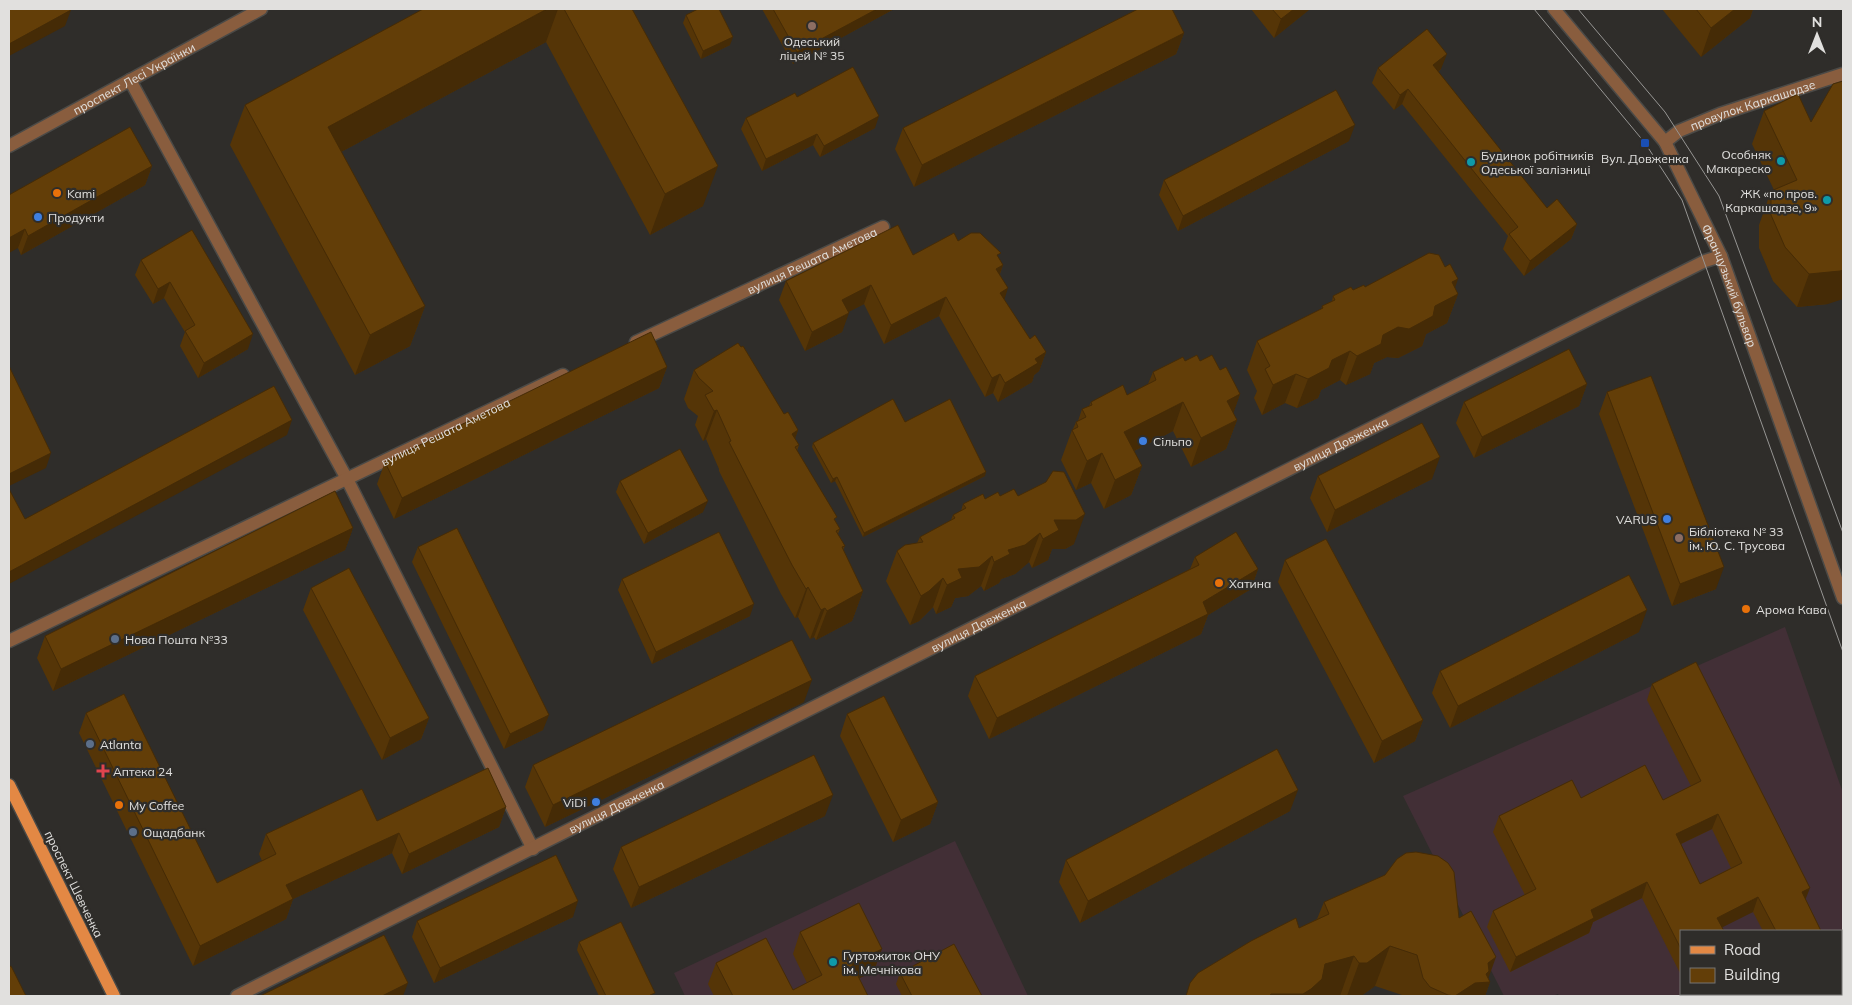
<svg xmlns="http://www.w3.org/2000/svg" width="1852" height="1005" font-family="Mulish,sans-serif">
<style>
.education{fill:#422f36;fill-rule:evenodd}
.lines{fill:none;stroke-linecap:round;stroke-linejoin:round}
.minor-casing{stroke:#4b4a47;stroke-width:15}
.major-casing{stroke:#4b4a47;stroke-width:15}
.minor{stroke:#895d3e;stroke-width:12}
.major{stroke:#e38844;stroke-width:12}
.tram{stroke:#969593;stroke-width:1}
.wall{fill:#553507;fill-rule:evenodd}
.shaded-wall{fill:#452b06}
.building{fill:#633e08;stroke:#452b06;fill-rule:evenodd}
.education-dot{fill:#8d6e63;stroke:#2f2d2a;stroke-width:2}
.transit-dot{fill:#1a4fb4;stroke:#2f2d2a;stroke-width:2}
.culture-dot{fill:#0f9aa8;stroke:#2f2d2a;stroke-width:2}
.food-dot{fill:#e8710a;stroke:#2f2d2a;stroke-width:2}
.shop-dot{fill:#3f7fe0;stroke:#2f2d2a;stroke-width:2}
.service-dot{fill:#5c6f8a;stroke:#2f2d2a;stroke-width:2}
.health-dot{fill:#e0444e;stroke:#2f2d2a;stroke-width:2}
.labels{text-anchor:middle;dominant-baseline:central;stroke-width:4.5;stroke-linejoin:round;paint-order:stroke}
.poi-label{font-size:12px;fill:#e1e0de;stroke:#2f2d2a;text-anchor:start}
.street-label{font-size:12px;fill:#e1e0de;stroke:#2f2d2a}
</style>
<rect width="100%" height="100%" fill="#2f2d2a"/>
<path class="education" d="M1785,627L1843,793V996H1559L1558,994L1552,996H1504L1403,796ZM1681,931H1841V994H1681Z
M955,841L1028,996H685L674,973Z"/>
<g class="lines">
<defs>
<g id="minor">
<path id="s1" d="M1554,9L1665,142L1721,256L1843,598"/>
<path d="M130,80L347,479L533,849"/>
<path id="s2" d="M1665,142L1679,131L1720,114L1843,74"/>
<path id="s3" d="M9,146L261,9"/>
<path id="s4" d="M636,342L883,227"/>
<path id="s5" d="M9,641L563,375"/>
<path id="s6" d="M237,996L1705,261L1721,256"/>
</g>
<path id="major" d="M9,785L114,996"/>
</defs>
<use href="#minor" class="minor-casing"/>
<use href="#major" class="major-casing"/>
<use href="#minor" class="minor"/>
<use href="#major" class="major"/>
<path class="tram" d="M1534,9L1645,143L1682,200L1843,652
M1578,9L1665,112L1719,196L1843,533"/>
</g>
<path class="wall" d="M423,9H632L703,206L650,235L546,42L341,152L425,306L410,346L355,375L230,145L245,105Z
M762,9H894L793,64Z
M1251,9H1310L1274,38Z
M1662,9H1753L1750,18L1701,57Z
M686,15L730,45L701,59L683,23Z
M1184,33L1176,54L914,187L895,149L903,128Z
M1378,68L1441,69L1438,72L1547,208L1577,224L1571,239L1524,276L1503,249L1508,236L1402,104L1394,110L1372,83Z
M1798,94L1828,304L1797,307L1773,281L1759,248V225L1771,191L1774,190L1752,144L1764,111Z
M797,97L875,128L820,157L813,145L762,171L741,129L746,118Z
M1349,141L1178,231L1159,195L1164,180Z
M152,166L145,185L21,255L18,248L9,195Z
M192,230L248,349L198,378L180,346L185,332L164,298L153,304L135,275L141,260Z
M958,241L999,258L1003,265L1000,274L1004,300L1030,339L1046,352L1039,371L1034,375L1032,382L998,402L993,393L985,397L939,316L884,344L864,304L848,312L842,332L805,351L779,300L786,281L913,255Z
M1365,287L1455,288L1458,294L1447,323L1426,334L1422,346L1398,358L1387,357L1374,363L1370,374L1346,385L1340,380L1321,390L1318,398L1297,408L1285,403L1262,415L1254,398L1257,391L1247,370L1257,341L1321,310L1322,306L1332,301L1333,296Z
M1185,361H1200L1220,370L1240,394L1233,413L1237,420L1226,449L1191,467L1173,431L1134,451L1142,466L1131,495L1104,509L1091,483L1076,490L1061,460L1072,430L1073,429L1076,422L1078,421L1082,409L1089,406L1091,402L1127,395L1148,384L1153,372Z
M667,367L659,388L394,519L377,484L385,462Z
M694,370L784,414L798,430L795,438L799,445L797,451L840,529L838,534L845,546L843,550L863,591L852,621L816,640L814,637L810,639L798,617L795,618L781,594L719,471V469L706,439L703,441L695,425L698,416L688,408L684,399Z
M1587,384L1579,406L1474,458L1456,423L1464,402Z
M1607,392L1716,589L1672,606L1599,414Z
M905,422L985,476L863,537L835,481L831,483L812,447L813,443Z
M1318,476L1432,479L1327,532L1310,498Z
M620,481L703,512L644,544L616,492Z
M1000,496H1018L1074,544L1065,549H1052L1048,560L1032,568L1029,562L1015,574L1001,579L999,583L984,591L981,586L968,596L955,598L951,607L936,614L933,607L919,621L910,625L886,581L897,551L917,543L920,537L951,520L953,515L961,511L963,504Z
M353,528L345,550L53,691L37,658L45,636Z
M418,547L543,730L504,749L412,562Z
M1195,557L1258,569L1251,589L1208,615L1201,634L989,739L968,696L975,676L1190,569Z
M1285,560L1423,720L1415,741L1374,763L1278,582Z
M622,579L750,616L652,664L618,590Z
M311,588L429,718L421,739L382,760L303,610Z
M1639,632L1450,728L1432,693L1440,671Z
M1652,684L1806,900L1821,931H1763L1753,912L1681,931V975L1642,898L1593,922L1589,933L1510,972L1487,927L1493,911L1525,895L1493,832L1499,816L1581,798L1663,800L1691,786L1647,700ZM1712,829L1731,868L1700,884L1681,844Z
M804,702L545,827L525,787L533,765Z
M86,713L217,883L262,861L259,854L266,834L506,807L499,827L402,874L392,853L293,899L286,919L193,966L79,733Z
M847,714L938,802L930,824L893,842L840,736Z
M1290,811L1080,923L1059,882L1066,860Z
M825,816L631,908L613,869L621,847Z
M1324,902L1459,918L1490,982L1485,996H1403L1402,995L1375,986L1361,996H1186L1299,928L1317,919Z
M573,917L434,983L412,937L417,921Z
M800,932L874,971L859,978L868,996H714L708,984L716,963L793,990L807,983L793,954Z
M579,942L654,996H599L577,950Z
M900,973L982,996H902L896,984Z
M1690,994H1841L1843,996H1691Z"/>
<path class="shaded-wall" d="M547,9H558L546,42L313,167L328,127Z
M877,9H894L793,64L797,52Z
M1294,9H1310L1274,38L1281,19Z
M1735,9H1753L1750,18L1701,57L1711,28Z
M71,10L65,26L9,56V44Z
M1184,33L1176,54L914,187L922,165Z
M733,37L730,45L701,59L703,51Z
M1447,54L1441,69L1427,80L1433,65Z
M1408,89L1402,104L1394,110L1400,95Z
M879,116L875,128L820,157L824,146Z
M1355,125L1349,141L1178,231L1183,216Z
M817,134L813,145L762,171L766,159Z
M152,166L145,185L21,255L28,236Z
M718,166L703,206L650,235L665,194Z
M1577,224L1571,239L1524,276L1530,261Z
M25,229L18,248L9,253V238Z
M1003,265L996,284V269Z
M1843,270V299L1828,304L1797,307L1809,274Z
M1458,279L1452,297L1458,294L1447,323L1426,334L1422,346L1398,358L1387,357L1374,363L1370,374L1346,385L1357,356L1383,335L1435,306L1452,282Z
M170,282L164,298L153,304L158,289Z
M871,285L864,304L835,319L842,300Z
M1008,288L1002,307L1000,293Z
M946,297L939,316L884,344L891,325Z
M425,306L410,346L355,375L370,335Z
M849,313L842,332L805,351L812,332Z
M253,334L248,349L198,378L204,363Z
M1350,351L1340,380L1321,390L1318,398L1297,408L1308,379L1332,360Z
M1046,352L1039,371L1034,375L1032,382L998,402L1005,383L1035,359Z
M667,367L659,388L394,519L402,498Z
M1000,374L993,393L985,397L992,378Z
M1296,374L1285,403L1262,415L1273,385Z
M1587,384L1579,406L1474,458L1482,437Z
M1240,394L1230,423L1227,401Z
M1183,402L1173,431L1114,461L1124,432Z
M717,410L706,439L703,441L714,411Z
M292,420L287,435L9,584V572Z
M1237,420L1226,449L1191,467L1201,438Z
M798,430L788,459L792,434Z
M51,453L46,468L9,486V474Z
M1102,453L1091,483L1076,490L1087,461Z
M1440,457L1432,479L1327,532L1335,510Z
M1142,466L1131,495L1104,509L1115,480Z
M986,472L985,476L863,537L864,533Z
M837,477L835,481L831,483L833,479Z
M708,501L703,512L644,544L648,533Z
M1085,514L1074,544L1065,549H1052L1048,560L1032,568L1043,539L1054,520Z
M353,528L345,550L53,691L61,669Z
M1040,533L1029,562L1015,574L1001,579L999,583L984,591L994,562L1008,550Z
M992,556L981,586L968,596L955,598L951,607L936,614L947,585L958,569Z
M1724,567L1716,589L1672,606L1680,584Z
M1258,569L1251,589L1208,615L1201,634L989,739L997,718L1203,602Z
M943,578L933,607L919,621L910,625L921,596Z
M808,587L798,617L795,618L806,589Z
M863,591L852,621L816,640L827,611Z
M754,604L750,616L652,664L656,652Z
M825,608L814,637L810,639L821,610Z
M1647,610L1639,632L1450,728L1458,706Z
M812,680L804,702L545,827L553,805Z
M549,715L543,730L504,749L510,734Z
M429,718L421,739L382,760L390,738Z
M1423,720L1415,741L1374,763L1382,741Z
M1298,790L1290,811L1080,923L1088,901Z
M833,795L825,816L631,908L639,887Z
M938,802L930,824L893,842L901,820Z
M506,807L499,827L402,874L409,854Z
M1718,814L1712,829L1670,849L1676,834Z
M399,833L392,853L293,899L286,919L193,966L200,946L286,885Z
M1647,882L1642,898L1593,922L1589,933L1510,972L1516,957L1591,910Z
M1810,888L1804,903L1802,892Z
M1758,897L1753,912L1715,931L1717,918Z
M578,901L573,917L434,983L440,968Z
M1390,946L1375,986L1361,996H1347L1359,963Z
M882,949L874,971L844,986L852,964Z
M1354,956L1340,996H1269L1271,994L1325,964Z
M1496,957L1487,982H1490L1485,996H1455L1488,963Z
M408,983L403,996H382Z"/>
<path class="building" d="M9,9H70L71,10L9,44Z
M423,9H547L328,127L425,306L370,335L245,105Z
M564,9H632L718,166L665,194Z
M698,9H719L733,37L703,51L686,15Z
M773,9H877L797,52Z
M1138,9H1172L1184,33L922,165L903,128Z
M1272,9H1294L1281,19Z
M1696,9H1735L1711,28Z
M1427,29L1447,54L1433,65L1547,208L1557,199L1577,224L1530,261L1509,234L1518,227L1408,89L1400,95L1378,68Z
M853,67L879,116L824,146L817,134L766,159L746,118L795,93L797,97Z
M1843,81V270L1840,271L1809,274L1785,247L1771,215V191L1797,180L1764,111L1798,94L1811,122L1833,84Z
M1336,90L1355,125L1183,216L1164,180Z
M130,127L152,166L28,236L25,229L9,238V195Z
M898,225L913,255L954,233L958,241L971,233H980L1001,253L997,255L1003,265L996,269L1008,288L1000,293L1030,339L1035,335L1046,352L1035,359L1038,363L1005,383L1000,374L992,378L946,297L891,325L871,285L842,300L849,313L812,332L786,281Z
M192,230L253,334L204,363L185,331L195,325L170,282L158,289L141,260Z
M1429,253L1439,255L1445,267L1450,264L1458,279L1452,282L1458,294L1435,306L1433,316L1409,329L1398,327L1383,335L1381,344L1357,356L1350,351L1332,360L1329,368L1308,379L1296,374L1273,385L1265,369L1270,366L1257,341L1323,308L1322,306L1335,300L1333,296L1351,287L1353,290L1364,285L1365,287Z
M651,332L667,367L402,498L385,462Z
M738,343L741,347L743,346L784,414L788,412L798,430L792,434L799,445L795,447L837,517L834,519L840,529L836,531L845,546L842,547L863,591L827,611L825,608L821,610L808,587L806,589L792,565L729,442L731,441L717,410L714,411L705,395L713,391L699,378L694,370Z
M1569,349L1587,384L1482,437L1464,402Z
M1197,355L1200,361L1212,355L1220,370L1226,367L1240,394L1227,401L1237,420L1201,438L1183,402L1124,432L1142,466L1115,480L1102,453L1087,461L1072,430L1078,427L1076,422L1086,417L1082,409L1092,405L1091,402L1123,385L1127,395L1156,380L1153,372L1183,357L1185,361Z
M9,366L51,453L9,474Z
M1651,376L1724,567L1680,584L1607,392Z
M274,386L292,420L9,572V489L25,519Z
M893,399L905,422L950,399L986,472L864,533L837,477L833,479L813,443Z
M1422,423L1440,457L1335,510L1318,476Z
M680,449L708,501L648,533L620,481Z
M1053,471L1064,472L1085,514L1076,520H1054L1059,530L1043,539L1040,533L1025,545L1008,550L1010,554L994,562L992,556L979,567L958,569L962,578L947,585L943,578L929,591L921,596L897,551L905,545L923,542L920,537L955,518L953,515L966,508L963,504L983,494L985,499L998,492L1000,496L1014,489L1018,496L1046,482Z
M335,491L353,528L61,669L45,636Z
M457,528L549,715L510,734L418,547Z
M719,532L754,604L656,652L622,579Z
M1236,532L1258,569L1203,602L1208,614L997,718L975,676L1199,565L1195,557Z
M1326,539L1423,720L1382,741L1285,560Z
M349,568L429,718L390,738L311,588Z
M1629,575L1647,610L1458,706L1440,671Z
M792,640L812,680L553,805L533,765Z
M1696,662L1810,888L1802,892L1821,931H1776L1758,897L1717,918L1724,931H1681V949L1647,882L1591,910L1594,918L1516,957L1493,911L1536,889L1499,816L1572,780L1581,798L1645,765L1663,800L1701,781L1652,684ZM1718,814L1742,863L1700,884L1676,834Z
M124,694L217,883L276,854L266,834L362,789L377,821L488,768L506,807L409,854L399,833L286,885L293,899L200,946L86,713Z
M884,696L938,802L901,820L847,714Z
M1277,749L1298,790L1088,901L1066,860Z
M814,755L833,795L639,887L621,847Z
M1416,852L1438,856L1448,863L1454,872L1459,918L1471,911L1496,957L1488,963L1489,971L1486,974L1490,982L1475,983L1455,996L1448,995L1430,987L1423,978L1417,955L1390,946L1367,963H1359L1354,956L1325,964L1322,979L1311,989L1303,994H1271L1269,996H1186L1190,983L1198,973L1251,941L1296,918L1299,928L1329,914L1324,902L1385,875L1397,859L1406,853Z
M556,855L578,901L440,968L417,921Z
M859,903L882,949L852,964L868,996H733L716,963L766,938L793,990L822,975L800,932Z
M621,922L655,993L650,995V996H606L579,942Z
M384,935L408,983L382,996H260Z
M954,944L982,996H912L900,973Z
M11,966L26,996H9V967Z
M1841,970L1843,975V996H1705L1703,994H1841Z"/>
<g class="education-dot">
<circle cx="812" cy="26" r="5"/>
<circle cx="1679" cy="538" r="5"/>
</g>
<rect class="transit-dot" x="1640" y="138" width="10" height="10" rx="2.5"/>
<g class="culture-dot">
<circle cx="1781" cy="161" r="5"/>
<circle cx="1471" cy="162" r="5"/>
<circle cx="1827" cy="200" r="5"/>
<circle cx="833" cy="962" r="5"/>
</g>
<g class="food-dot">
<circle cx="57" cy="193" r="5"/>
<circle cx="1219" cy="583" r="5"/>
<circle cx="1746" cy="609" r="5"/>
<circle cx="119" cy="805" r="5"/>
</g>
<g class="shop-dot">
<circle cx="38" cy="217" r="5"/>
<circle cx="1143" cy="441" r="5"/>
<circle cx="1667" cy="519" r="5"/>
<circle cx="596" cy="802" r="5"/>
</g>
<g class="service-dot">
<circle cx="115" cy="639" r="5"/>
<circle cx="90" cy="744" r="5"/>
<circle cx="133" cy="832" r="5"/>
</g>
<path class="health-dot" d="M100.5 763.5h5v5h5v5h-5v5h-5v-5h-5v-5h5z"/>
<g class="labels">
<g class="poi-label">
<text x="812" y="41" text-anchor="middle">Одеський<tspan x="812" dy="14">ліцей № 35</tspan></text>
<text x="1771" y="154" text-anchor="end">Особняк<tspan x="1771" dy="14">Макареско</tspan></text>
<text x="1481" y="155">Будинок робітників<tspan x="1481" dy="14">Одеської залізниці</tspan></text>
<text x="1645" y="158" text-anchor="middle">Вул. Довженка</text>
<text x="67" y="193">Kami</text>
<text x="1817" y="193" text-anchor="end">ЖК «по пров.<tspan x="1817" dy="14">Каркашадзе, 9»</tspan></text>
<text x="48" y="217">Продукти</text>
<text x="1153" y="441">Сільпо</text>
<text x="1657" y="519" text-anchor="end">VARUS</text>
<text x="1689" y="531">Бібліотека № 33<tspan x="1689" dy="14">ім. Ю. С. Трусова</tspan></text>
<text x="1229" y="583">Хатина</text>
<text x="1756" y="609">Арома Кава</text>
<text x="125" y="639">Нова Пошта №33</text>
<text x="100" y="744">Atlanta</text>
<text x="113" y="771">Аптека 24</text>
<text x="586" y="802" text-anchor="end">ViDi</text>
<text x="129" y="805">My Coffee</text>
<text x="143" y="832">Ощадбанк</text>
<text x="843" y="955">Гуртожиток ОНУ<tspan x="843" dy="14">ім. Мечнікова</tspan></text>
</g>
<g class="street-label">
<text stroke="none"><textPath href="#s3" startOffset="142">проспект Лесі Українки</textPath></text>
<text stroke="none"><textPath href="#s2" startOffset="96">провулок Каркашадзе</textPath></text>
<text stroke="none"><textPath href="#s4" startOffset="194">вулиця Решата Аметова</textPath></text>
<text stroke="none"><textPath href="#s1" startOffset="331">Французький бульвар</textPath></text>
<text stroke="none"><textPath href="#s5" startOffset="484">вулиця Решата Аметова</textPath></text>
<text stroke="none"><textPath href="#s6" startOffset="1234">вулиця Довженка</textPath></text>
<text stroke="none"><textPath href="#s6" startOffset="829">вулиця Довженка</textPath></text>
<text stroke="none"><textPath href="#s6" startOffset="424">вулиця Довженка</textPath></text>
<text transform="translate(74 884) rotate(64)">проспект Шевченка</text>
</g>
</g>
<rect width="1852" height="1005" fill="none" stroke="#e1e0de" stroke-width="20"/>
<rect x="1680" y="930" width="162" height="65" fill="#2f2d2a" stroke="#767572"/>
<rect x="1690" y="946" width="25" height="8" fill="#e38844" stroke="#767572"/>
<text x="1724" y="955" font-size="15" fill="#e1e0de">Road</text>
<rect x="1690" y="968" width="25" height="15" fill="#633e08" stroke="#767572"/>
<text x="1724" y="980" font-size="15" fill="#e1e0de">Building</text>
<g transform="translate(1817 35)" stroke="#2f2d2a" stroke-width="4" paint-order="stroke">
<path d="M0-4L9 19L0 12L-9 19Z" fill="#e1e0de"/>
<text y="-8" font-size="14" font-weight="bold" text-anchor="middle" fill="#e1e0de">N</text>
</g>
</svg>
